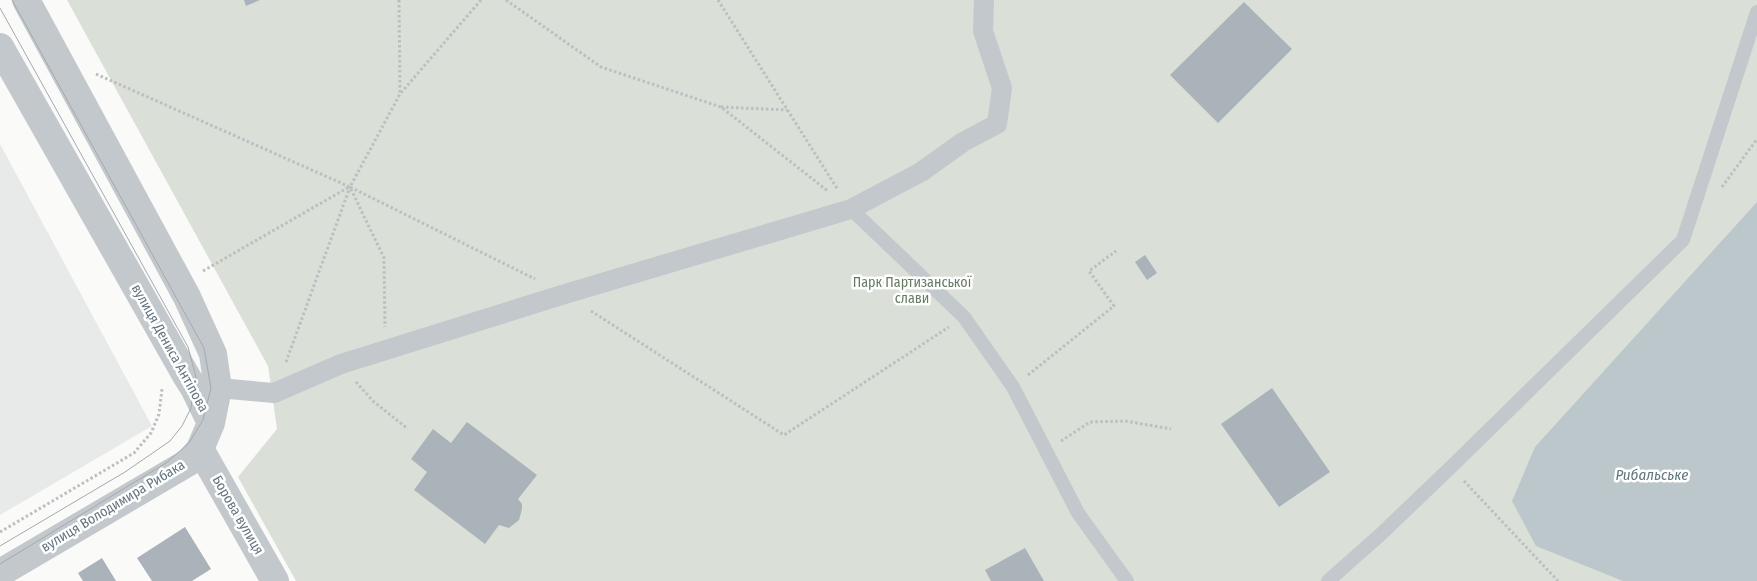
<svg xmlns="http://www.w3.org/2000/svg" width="1757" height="581" font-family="'Fira Sans Condensed',sans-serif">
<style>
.built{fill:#e8e9e9}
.green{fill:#dadfd7}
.water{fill:#bbc7cb}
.building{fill:#aab3b9}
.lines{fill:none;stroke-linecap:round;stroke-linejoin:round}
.path{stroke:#bbbfc2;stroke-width:3;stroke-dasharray:2.5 2.5;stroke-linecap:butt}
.service{stroke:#c3c8cc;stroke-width:14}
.pedestrian{stroke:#c3c8cc;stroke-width:20}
.minor{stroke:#c3c8cc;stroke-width:28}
.tertiary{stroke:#c3c8cc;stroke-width:28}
.tram{stroke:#a2aab0;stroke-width:1}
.labels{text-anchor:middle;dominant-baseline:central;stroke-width:5;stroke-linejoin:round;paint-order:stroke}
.park-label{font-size:14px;fill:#687a64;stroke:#fff}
.street-label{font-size:14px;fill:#657683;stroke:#fff}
.water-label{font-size:15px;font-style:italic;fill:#60757c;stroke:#fff}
</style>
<rect width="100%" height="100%" fill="#fafaf8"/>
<path class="built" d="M0,144L152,426L0,515Z"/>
<path class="green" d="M67,0H1757V581H296L238,477L277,429L268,366Z"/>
<path class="water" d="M1757,202V581H1623L1536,546L1512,501L1535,447Z"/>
<path class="building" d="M244,0H260L246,6Z
M1244,2L1292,49L1218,123L1170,75Z
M1145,255L1157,273L1147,280L1135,262Z
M1272,388L1330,472L1279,507L1221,424Z
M467,422L537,475L518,499L522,504V509L519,520L509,528L499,525L485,544L414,490L427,472L411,459L433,429L451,443Z
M185,527L211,569L192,581H152L137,558Z
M1025,548L1044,581H991L985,570Z
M102,558L116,581H83L78,573Z"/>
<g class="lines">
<path class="path" d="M399,0L400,94
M481,0L400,94L350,187L535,279
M506,0L601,67L721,107L829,192
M718,0L838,190
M96,74L350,187L384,258L385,327
M721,107L787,110
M1722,187L1757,139
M203,271L349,187
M591,311L784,435L949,327
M286,362L350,187
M1028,375L1114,306L1089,271L1116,251
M356,382L373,401L408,429
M1061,441L1090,422L1125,421L1171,429
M1464,481L1558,581
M0,532L134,453L151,433L159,414L162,389"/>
<path class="service" d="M851,209L964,317L1013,387L1078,513L1127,581
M1328,581L1380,535L1451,467L1683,240L1757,12"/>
<path class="pedestrian" d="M218,388L274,393L341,364L565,294L851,209L921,172L963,142L997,124L1002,88L983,31L984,0"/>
<path class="minor" d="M200,449L275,581"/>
<path class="tertiary" d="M0,47L187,377L194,388L211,423
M0,573L189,462L200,449L211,423L218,388L213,354L187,297L26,0"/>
<path class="tram" d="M0,8L188,347L196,377L194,388L191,408L182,426L170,441L125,472L0,546
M0,564L166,463L189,443L203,420L211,388L204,348L12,0"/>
</g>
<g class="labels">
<g class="park-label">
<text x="912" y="282">Парк Партизанської<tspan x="912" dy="16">слави</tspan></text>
</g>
<g class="street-label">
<text transform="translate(170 348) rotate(61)">вулиця Дениса Антіпова</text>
<text transform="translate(113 506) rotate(-31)">вулиця Володимира Рибака</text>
<text transform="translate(238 515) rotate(60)">Борова вулиця</text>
</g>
<g class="water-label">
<text x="1652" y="475">Рибальське</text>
</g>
</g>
</svg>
